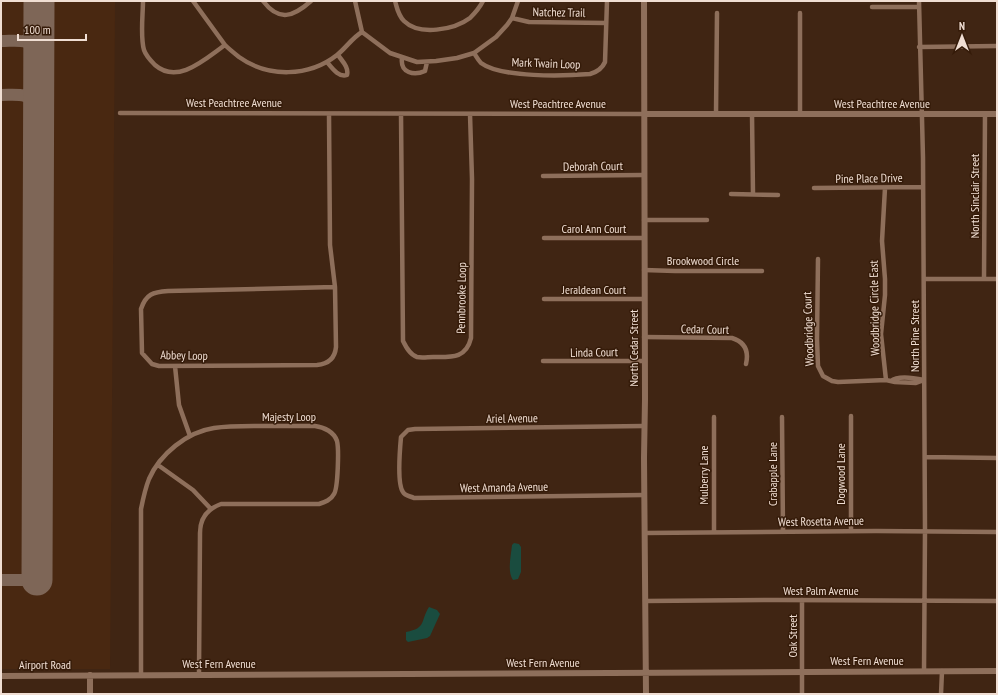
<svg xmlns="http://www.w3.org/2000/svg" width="998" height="695" font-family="'PT Sans Narrow',sans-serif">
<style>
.built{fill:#492811}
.water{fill:#1a4c3f}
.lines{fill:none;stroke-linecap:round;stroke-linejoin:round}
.taxiway{stroke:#7e6657;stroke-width:12}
.runway{stroke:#7e6657;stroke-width:31}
.street{stroke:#8e6f5b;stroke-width:4.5}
.secondary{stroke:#8e6f5b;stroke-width:6}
.labels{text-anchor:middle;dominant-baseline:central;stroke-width:3;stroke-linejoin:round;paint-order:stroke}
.street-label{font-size:12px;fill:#f0ded3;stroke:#351b09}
</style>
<rect width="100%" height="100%" fill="#402513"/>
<path class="built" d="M1,1H115L110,669H1Z"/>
<path class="water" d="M514,543L519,544L521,547V572L518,579L513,580C507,571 511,556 512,545Z
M429,607L437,610L440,614L430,636L427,638L408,642L406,640V632C427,628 420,621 429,607Z"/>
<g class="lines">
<path class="taxiway" d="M1,41C19,41 30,37 39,55
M24,41L32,38L39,28
M1,95C18,95 28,92 39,107
M25,95L30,94L39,83
M1,580H37"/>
<path class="runway" d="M37,580L39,1"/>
<path class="street" d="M143,1C143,15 140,36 144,50C146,56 151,61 155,65C178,85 205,59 225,45L193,1
M263,1C279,22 293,17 311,1
M355,1L362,32L390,53L417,62L436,61L457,58L474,53L496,37L507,25L512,18L518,1
M395,1C397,8 398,15 404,21C419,36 454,30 470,18C475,13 480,7 483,1
M919,1L923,158L925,531L924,671
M872,7H919
M512,18L529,22L606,23
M225,45C229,49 234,53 239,57C268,78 309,77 337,55C346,48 352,38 362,32
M919,47L997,46
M474,53C476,56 478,60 481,63C501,78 564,76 590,74C597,72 602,69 605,62L607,1
M402,58C400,73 414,76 425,71L427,62
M327,62C332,68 339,78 347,75C349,67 342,61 338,55
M120,113L644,114
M329,114L330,245L335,287L336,347C335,358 328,364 317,365L159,366L152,364L142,353L141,309C146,294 153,292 168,291L335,287
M401,114L403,341C406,347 410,355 417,357C422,358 428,357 433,357C451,357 466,359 471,338L472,179L470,114
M716,114L717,13
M752,114L753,194
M800,114V13
M543,176L643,175
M814,188L923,187
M885,188L882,241L885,279V295L881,334L886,380
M731,194L778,195
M644,220H707
M544,238H643
M818,259L817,339L818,366L823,376L832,381L838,382L886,380L895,382L916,383L924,380
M644,270L675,271H762
M924,279H997
M984,279L985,114
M544,299H644
M644,337L732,338C745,342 749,351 746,364
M543,361H645
M175,366L179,405L190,436
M891,381C898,375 915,378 924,380
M714,417V532
M782,417L783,532
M644,426L415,429L408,430L401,437C400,448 397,484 403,492C405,496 410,496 414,498L644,495
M925,457L997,458
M158,465L193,490L211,509
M851,531V416
M645,533L876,531L997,532
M645,601L778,600L997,601
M141,675V509C143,499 145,489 149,479C160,454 187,432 214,428C227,426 241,426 254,426C275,426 295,426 315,426C324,427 334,432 337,441C339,449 338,488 334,494C331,500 325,502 319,504H221C207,509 200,519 200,533L199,674
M802,694V600
M941,694L942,671"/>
<path class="secondary" d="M644,1L645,399L644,458L646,694
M644,114H997
M90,675V694
M1,676L997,671"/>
</g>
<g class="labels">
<g class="street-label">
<text transform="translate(559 12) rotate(1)">Natchez Trail</text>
<text transform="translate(546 63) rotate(2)">Mark Twain Loop</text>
<text x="234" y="102">West Peachtree Avenue</text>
<text x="558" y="103">West Peachtree Avenue</text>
<text x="882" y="103">West Peachtree Avenue</text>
<text transform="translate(593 166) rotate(-1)">Deborah Court</text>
<text transform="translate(869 178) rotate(-1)">Pine Place Drive</text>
<text transform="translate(974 196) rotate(-90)">North Sinclair Street</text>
<text x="594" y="228">Carol Ann Court</text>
<text x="703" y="260">Brookwood Circle</text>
<text x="594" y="289">Jeraldean Court</text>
<text transform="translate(461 298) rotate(-89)">Pennbrooke Loop</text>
<text transform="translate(874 308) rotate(-91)">Woodbridge Circle East</text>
<text transform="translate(705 329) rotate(1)">Cedar Court</text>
<text transform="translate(808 329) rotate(-92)">Woodbridge Court</text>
<text transform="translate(914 336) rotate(-90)">North Pine Street</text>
<text transform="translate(633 348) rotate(-90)">North Cedar Street</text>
<text transform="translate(594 352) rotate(-1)">Linda Court</text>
<text transform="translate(184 355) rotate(1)">Abbey Loop</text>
<text x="289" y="416">Majesty Loop</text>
<text transform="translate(512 418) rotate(-1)">Ariel Avenue</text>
<text transform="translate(772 474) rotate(-90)">Crabapple Lane</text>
<text transform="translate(840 474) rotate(-90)">Dogwood Lane</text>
<text transform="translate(703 475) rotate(-90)">Mulberry Lane</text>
<text transform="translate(504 487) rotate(-1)">West Amanda Avenue</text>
<text transform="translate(821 521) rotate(-1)">West Rosetta Avenue</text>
<text x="821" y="590">West Palm Avenue</text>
<text transform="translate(792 636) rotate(-90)">Oak Street</text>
<text x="867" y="660">West Fern Avenue</text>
<text x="543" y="662">West Fern Avenue</text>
<text x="219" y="663">West Fern Avenue</text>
<text x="45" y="664">Airport Road</text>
</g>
</g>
<rect width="998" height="695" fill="none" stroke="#f0ded3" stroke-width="4"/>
<g transform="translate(962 36)" stroke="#351b09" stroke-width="3" paint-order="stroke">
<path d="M0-3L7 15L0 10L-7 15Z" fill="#f0ded3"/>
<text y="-6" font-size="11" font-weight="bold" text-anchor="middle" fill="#f0ded3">N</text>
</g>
<path d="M18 34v6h68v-6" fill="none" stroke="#f0ded3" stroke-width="2"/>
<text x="24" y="34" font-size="12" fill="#f0ded3" stroke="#351b09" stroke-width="3" paint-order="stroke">100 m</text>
</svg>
